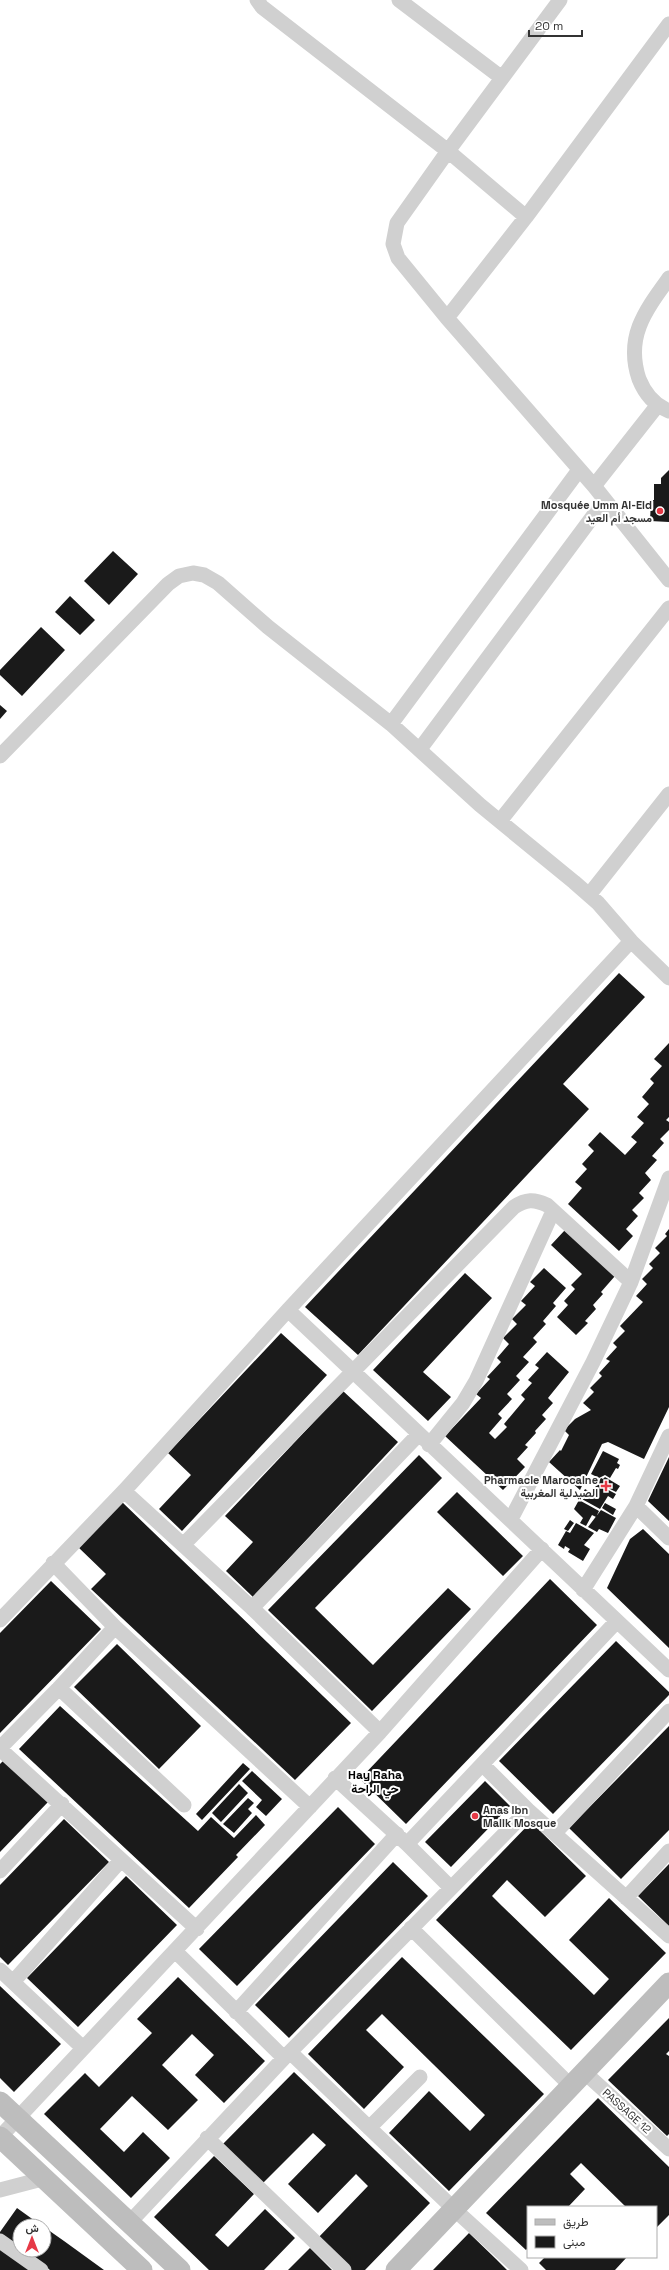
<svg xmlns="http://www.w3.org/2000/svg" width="669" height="2270" font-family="'Space Grotesk',Vazirmatn,sans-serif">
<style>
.building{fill:#1a1a1a}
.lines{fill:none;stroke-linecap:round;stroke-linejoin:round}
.street{stroke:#d0d0d0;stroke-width:15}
.secondary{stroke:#bdbdbd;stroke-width:21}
.poi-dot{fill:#e63946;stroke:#fff;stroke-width:1.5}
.labels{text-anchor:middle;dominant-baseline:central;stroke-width:4;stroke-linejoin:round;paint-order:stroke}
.poi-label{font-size:11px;font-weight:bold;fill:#333;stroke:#fff;text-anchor:end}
.street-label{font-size:11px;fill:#333;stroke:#fff}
.neighbourhood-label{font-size:12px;font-weight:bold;fill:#000;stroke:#fff}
</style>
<rect width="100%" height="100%" fill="#fff"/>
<path class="building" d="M669,470V522L650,521L651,500H654V484H661V478Z
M113,551L138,574L109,605L84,581Z
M70,596L95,620L80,635L55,612Z
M41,627L65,650L22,696L0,675V670Z
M0,705L7,711L0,719Z
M619,973L645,997L563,1084L589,1109L358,1355L305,1307Z
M669,1043V1117L666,1120L669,1122V1130L660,1139L664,1143L652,1156L657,1160L645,1173L651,1180L639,1193L644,1198L632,1210L638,1216L626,1229L633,1236L619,1251L568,1204L582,1188L575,1182L587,1169L582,1164L594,1151L588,1145L600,1132L625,1155L637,1142L631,1137L644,1123L637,1117L649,1104L642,1097L654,1083L650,1079L662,1066L654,1059Z
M669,1229V1407L644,1459L608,1442L602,1444L580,1490L549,1462L560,1450L561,1451L569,1435L564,1430L575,1419L591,1410L583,1403L594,1392L590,1388L602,1376L599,1373L610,1361L606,1359L617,1347L613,1343L625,1331L620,1326L643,1302L636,1296L647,1284L642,1279L653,1268L649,1264L660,1253L655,1248L667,1236L665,1234Z
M565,1230L615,1276L601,1292L603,1294L593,1305L596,1309L585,1321L588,1323L576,1335L557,1317L568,1305L564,1301L575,1289L571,1285L582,1274L551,1245Z
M544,1268L566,1288L553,1303L556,1306L543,1321L546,1324L533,1338L537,1342L523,1357L529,1362L516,1376L520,1380L507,1394L512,1399L498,1414L502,1418L489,1433L495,1439L507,1427L504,1424L525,1399L521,1395L532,1383L528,1380L539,1368L535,1365L547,1352L569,1372L548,1398L553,1403L542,1415L546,1419L535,1431L536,1433L525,1445L528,1447L517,1459L525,1467L503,1490L445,1436L481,1398L476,1394L490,1379L487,1377L501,1362L497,1358L509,1344L503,1338L517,1324L512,1319L526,1305L521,1301L535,1286L530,1282Z
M465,1273L492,1298L423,1372L451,1397L428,1421L373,1370Z
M281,1333L327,1375L182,1531L159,1509L191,1475L168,1453Z
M343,1391L398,1442L253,1597L226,1571L253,1542L225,1516Z
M603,1451L619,1459L617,1463L620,1465L618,1469L616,1468L610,1478L605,1475L599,1478L591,1474Z
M419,1455L442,1478L315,1608L373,1665L448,1588L471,1609L372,1711L268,1610Z
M669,1457V1521L648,1501Z
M605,1477L620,1486L616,1492L598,1483L601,1478L603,1479Z
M597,1484L616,1494L613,1499L608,1496L600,1509L580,1498L585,1489L592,1493Z
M457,1492L523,1556L503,1576L437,1512Z
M579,1500L599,1511L596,1517L592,1515L586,1526L580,1523L583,1518L574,1509Z
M122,1502L351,1723L295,1780L91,1589L106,1574L78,1547Z
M605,1503L616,1509L613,1515L602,1508Z
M601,1510L616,1518L608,1533L599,1529L597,1532L588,1527Z
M570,1520L574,1523L568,1531L564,1529Z
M576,1523L594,1533L584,1545L590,1549L583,1561L568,1552L570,1549L565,1546L564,1549L558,1545L566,1531L570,1533Z
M643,1529L669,1554V1648L607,1588L630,1539Z
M550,1579L597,1625L406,1824L360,1779Z
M51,1581L101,1629L0,1733V1633Z
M616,1641L669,1692V1695L553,1814L499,1761Z
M117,1644L201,1726L159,1769L74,1687Z
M60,1706L198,1831L211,1817L234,1838L256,1815L265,1825L236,1855L238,1857L189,1908L19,1749Z
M669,1726V1830L621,1879L569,1828Z
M4,1760L48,1802L0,1852V1764Z
M243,1763L250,1769L202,1820L196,1814Z
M252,1771L282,1799L266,1816L256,1807L262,1800L242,1781Z
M485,1781L510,1806L451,1867L425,1842Z
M239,1784L248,1793L221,1822L212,1813Z
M248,1798L254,1803L248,1809L252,1813L234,1833L223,1824Z
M338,1807L375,1844L237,1986L199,1949Z
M64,1819L109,1862L8,1965L0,1957V1885Z
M531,1822L586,1876L545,1917L507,1880L492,1896L502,1906L594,1995L609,1979L569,1940L609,1898L666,1953L571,2050L436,1920Z
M393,1862L428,1896L289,2038L255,2005Z
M669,1864V1926L638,1896Z
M126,1876L177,1925L78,2027L27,1978Z
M402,1957L544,2094L449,2191L389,2133L429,2091L470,2131L485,2115L382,2014L366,2030L404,2067L364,2109L308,2054Z
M178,1977L265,2061L224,2103L195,2075L214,2055L192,2034L162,2065L198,2100L168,2130L132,2096L100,2129L124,2152L143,2132L170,2158L131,2198L44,2114L85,2073L99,2087L152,2033L137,2019Z
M0,1986L61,2044L14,2092L0,2078Z
M669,2018V2051L666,2054L669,2056V2134L667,2136L608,2080Z
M294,2072L430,2203L365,2270H349L317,2239L368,2186L356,2174L318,2213L288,2184L326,2145L313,2133L261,2185L221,2146Z
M598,2098L669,2167V2215L656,2228V2207H626L581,2163L570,2174L585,2189L568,2207H528V2248L526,2250L486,2213Z
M214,2156L254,2194L215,2235L228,2247L265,2209L295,2238L264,2270H209L154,2217Z
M17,2208L42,2226H20V2249L0,2235V2232Z
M44,2227L64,2241L104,2270H50L22,2250H44Z
M469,2233L496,2259L507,2270H433Z
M0,2248L32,2270H0Z
M310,2248L332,2270H288Z
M545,2257H627L615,2270H546L539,2263Z"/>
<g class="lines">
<path class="street" d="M257,0L262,7L448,151L526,217
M399,0L502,78
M560,0L448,151L397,223L393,244L398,258L447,318L594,486L669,580
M669,278C645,311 625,337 639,379C645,394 654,405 669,411
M447,318L526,217L669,24
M594,486L657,406
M391,724L579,470
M420,749L605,500
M0,756L168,584L179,576L193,573L204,575L218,583L268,627L391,724L480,805L574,882L598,903L631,941
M500,821L669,608
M589,895L669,794
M288,1310L669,1670
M429,1445L463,1403L476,1381L553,1211
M124,1491L252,1608L380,1732
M636,1506L669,1538
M511,1519L593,1362L631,1282L669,1178
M184,1544L514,1207C526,1199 534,1199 547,1205L631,1282
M53,1563L115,1627L310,1807
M583,1590L636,1506L669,1436
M252,1608L419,1434
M0,1620L124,1491L288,1310L631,941L669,978
M59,1688L184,1805
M0,1748L59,1688L115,1627
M0,1749L197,1929
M483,1765L528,1810L669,1936
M335,1778L407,1844L450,1887
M555,1833L669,1711
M407,1844L617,1621
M0,1871L62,1804
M626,1898L669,1851
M411,1928L571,2086
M175,1951L284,2058
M0,1970L83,2048
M13,1982L121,1860
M236,2012L397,1834
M290,2052L454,2209L521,2270
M584,2072L669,2149
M369,2128L420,2077
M0,2137L380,1732L542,1549
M207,2138L344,2270
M0,2190L46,2178
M130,2222L284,2058L528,1810
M0,2241L41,2270"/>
<path class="secondary" d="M0,2102L180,2270
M0,2137L142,2270
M396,2270L669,1983"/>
</g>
<g class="poi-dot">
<circle cx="660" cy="511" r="4"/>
<path d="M604 1480h4v4h4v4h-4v4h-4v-4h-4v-4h4z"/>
<circle cx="475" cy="1816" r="4"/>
</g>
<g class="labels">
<g class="poi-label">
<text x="652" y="505">Mosquée Umm Al-Eid<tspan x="652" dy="13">مسجد أم العيد</tspan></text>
<text x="598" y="1480">Pharmacie Marocaine<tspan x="598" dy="13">الصيدلية المغربية</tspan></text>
<text x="483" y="1810" text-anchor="start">Anas Ibn<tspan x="483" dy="13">Malik Mosque</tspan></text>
</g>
<g class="street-label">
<text transform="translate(627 2111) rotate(42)">PASSAGE 12</text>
</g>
<g class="neighbourhood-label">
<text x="375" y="1775">Hay Raha<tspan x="375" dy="14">حي الراحة</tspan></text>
</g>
</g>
<rect x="527" y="2206" width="130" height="52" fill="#ffffff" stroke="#adadad"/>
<rect x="535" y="2219" width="20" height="6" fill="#bdbdbd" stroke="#adadad"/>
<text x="563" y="2226" font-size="12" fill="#333333">طريق</text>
<rect x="535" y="2236" width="20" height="12" fill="#1a1a1a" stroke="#adadad"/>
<text x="563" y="2246" font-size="12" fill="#333333">مبنى</text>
<g transform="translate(32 2238)"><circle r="19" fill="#ffffff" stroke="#adadad"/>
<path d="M0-3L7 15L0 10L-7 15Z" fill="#e63946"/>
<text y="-6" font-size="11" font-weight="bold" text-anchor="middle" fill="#333333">ش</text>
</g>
<path d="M529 30v6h53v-6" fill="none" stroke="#333333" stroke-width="2"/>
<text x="535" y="30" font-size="12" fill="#333333" stroke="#ffffff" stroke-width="3" paint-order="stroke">20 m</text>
</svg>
